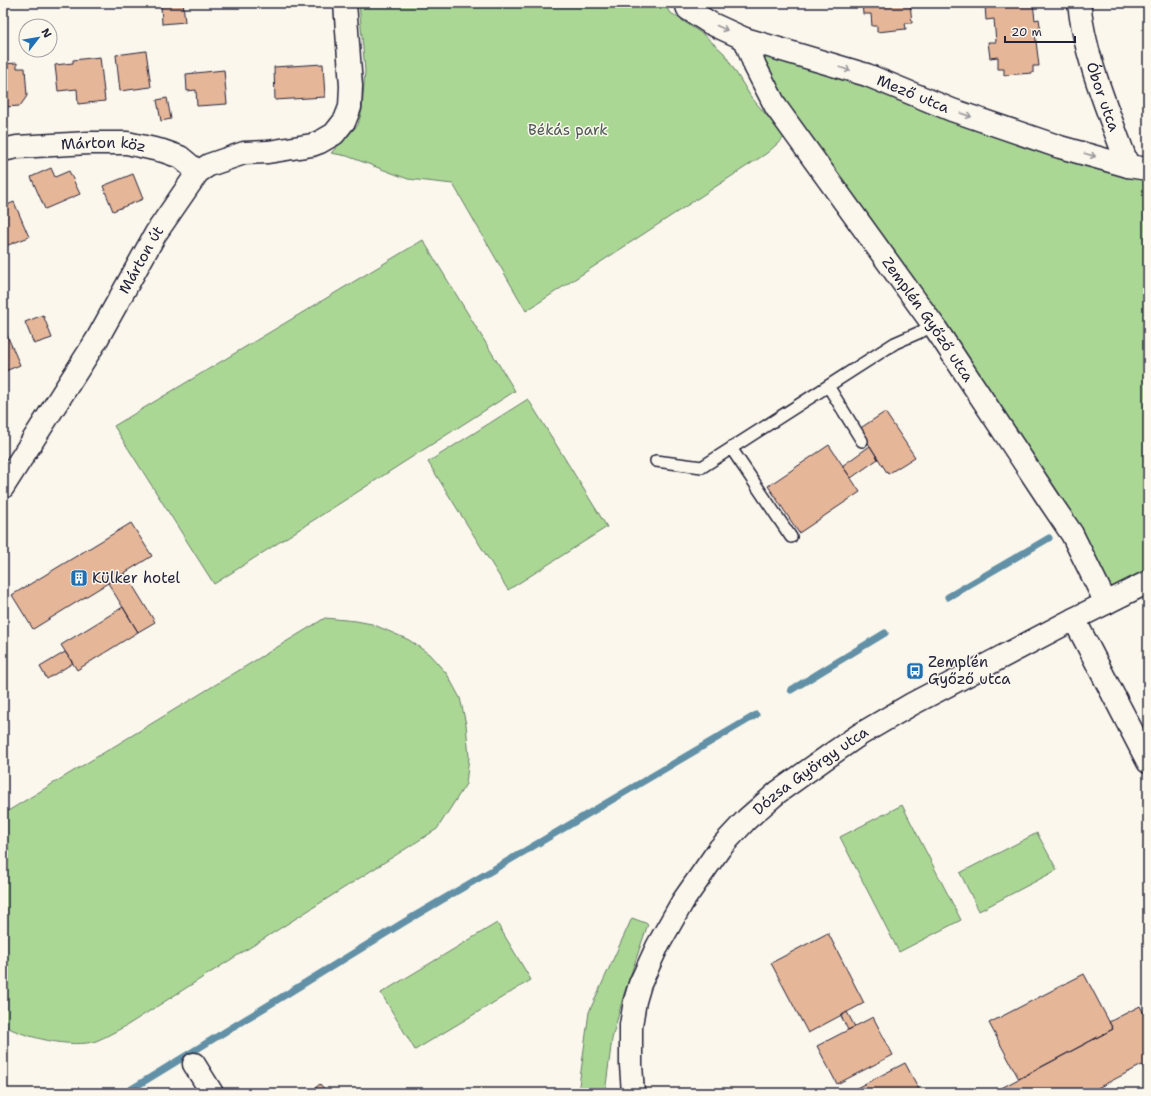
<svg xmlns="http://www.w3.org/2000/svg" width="1151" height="1096" font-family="'Shantell Sans',sans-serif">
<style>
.green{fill:#abd795;stroke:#667c68}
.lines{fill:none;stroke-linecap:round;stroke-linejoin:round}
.stream{stroke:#6290a6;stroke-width:7}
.building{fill:#e6b698;stroke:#22223b}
.lane-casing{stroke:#22223b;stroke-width:14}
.street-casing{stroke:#22223b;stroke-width:25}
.secondary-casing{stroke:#22223b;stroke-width:25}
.lane{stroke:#fbf7ec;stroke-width:11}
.street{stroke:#fbf7ec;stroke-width:22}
.secondary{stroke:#fbf7ec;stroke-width:22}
.oneway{stroke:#99979c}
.labels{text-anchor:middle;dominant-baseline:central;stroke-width:3;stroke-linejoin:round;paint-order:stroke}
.street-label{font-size:15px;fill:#22223b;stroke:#fbf7ec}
.park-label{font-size:15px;fill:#4b5856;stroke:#fbf7ec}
.poi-label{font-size:15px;fill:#22223b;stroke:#fbf7ec;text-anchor:start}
</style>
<rect width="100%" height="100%" fill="#fbf7ec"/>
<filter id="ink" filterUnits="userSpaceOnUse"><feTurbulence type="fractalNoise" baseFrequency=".025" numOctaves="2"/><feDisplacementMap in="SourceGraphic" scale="8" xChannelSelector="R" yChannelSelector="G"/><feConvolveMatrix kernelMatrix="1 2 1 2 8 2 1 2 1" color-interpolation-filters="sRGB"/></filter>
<g filter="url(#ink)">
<path class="green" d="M359,3H668V11L704,35L724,53L751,97L785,137L767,153L526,311L453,184L408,179L347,156L331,153L358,125L362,110L365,71Z
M746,39L1148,169V582L1107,602L879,250Z
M423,240L515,391L214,584L114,426Z
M528,399L607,527L508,590L428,462Z
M325,618L356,621L372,624L409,640L429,654L447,674L460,698L466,724L469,757L466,784L437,829L126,1026C116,1031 106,1037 96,1041C73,1049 23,1037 3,1025V814Z
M902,805L961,920L899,952L840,837Z
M1037,833L1057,870L979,911L960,873Z
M632,918L648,924L624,994L612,1039L605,1093H578L589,1012Z
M497,923L531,980L415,1050L381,993Z"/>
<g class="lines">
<path class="stream" d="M948,597L1049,538
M791,690L885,633
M125,1093L406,921L756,715"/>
</g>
<path class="building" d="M183,3L185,22L162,24L161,4Z
M862,3H910L912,23H905L906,29L877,32V26H872L871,14H863Z
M992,3H1033L1035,20L1039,19L1041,32L1035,33L1039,66H1033V73L1004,75V69H998V57L990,58L988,42H996L994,19L986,20L985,4Z
M146,51L151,87L120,91L116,55Z
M100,57L105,101L78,104L77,89L58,91L55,65L73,63V60Z
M17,63V68H25L27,96L20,106L3,107V64Z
M323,64L325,97L275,100L274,67Z
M224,70L227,104L197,106L196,90L187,91L186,74Z
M167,98L171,119L161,121L157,100Z
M51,168L55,177L69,171L80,194L45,209L31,177Z
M133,174L143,199L113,211L103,186Z
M14,202L29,237L3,247V207Z
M43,315L52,338L34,344L25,322Z
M3,326L20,365L3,372Z
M885,412L915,457L888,474L859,429Z
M829,445L860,492L799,533L768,486Z
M870,446L878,459L851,478L842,466Z
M131,523L152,556L33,629L12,595Z
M125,573L155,622L138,632L108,583Z
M123,607L138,632L77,670L61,645Z
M65,652L73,663L47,679L40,667Z
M828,933L864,1003L808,1033L771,963Z
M1084,974L1113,1029L1019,1079L989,1023Z
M1140,1006L1148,1021V1068L1145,1070L1142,1065L1088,1093H992L1113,1029L1109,1022Z
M847,1012L855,1027L848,1030L841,1016Z
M873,1017L893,1055L837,1084L817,1046Z
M905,1063L921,1093H847Z
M320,1084L328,1093H309Z"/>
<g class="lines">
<defs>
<path id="lane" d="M828,386L862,441
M731,448L791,537
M656,461L702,467L895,343L934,326"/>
<g id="street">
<path id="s1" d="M686,3L688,9L710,23L745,39L867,75L952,110L1060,147L1128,166L1148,169"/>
<path id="s2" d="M1079,3C1085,59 1109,113 1128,166"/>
<path id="s3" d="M745,39L755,66L776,107L934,326L1047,497L1072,534L1106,603"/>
<path id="s4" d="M3,150L17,147L89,143H127L163,151L180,157L198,172"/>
<path id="s5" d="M3,487L96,341L156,233L198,172L209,165L244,153L268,152L312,145L320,142L334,134L345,120L350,107L351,86L345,3"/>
<path d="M1074,619L1148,762"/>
<path d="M194,1064L212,1093"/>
</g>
<g id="secondary">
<path id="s6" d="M633,1093L631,1065V1025L635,1001L640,984L657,947L683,901L720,848L747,819L778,792L830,755L859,735L912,704L1074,619L1148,582"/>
</g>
</defs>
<use href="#lane" class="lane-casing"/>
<use href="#street" class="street-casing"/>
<use href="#secondary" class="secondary-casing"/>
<use href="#lane" class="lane"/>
<use href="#street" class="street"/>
<use href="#secondary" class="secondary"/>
</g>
<defs><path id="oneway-shaft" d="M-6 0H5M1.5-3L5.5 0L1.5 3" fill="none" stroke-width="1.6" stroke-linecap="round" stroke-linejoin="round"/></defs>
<g class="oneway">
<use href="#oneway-shaft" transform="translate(722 28) rotate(24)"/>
<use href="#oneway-shaft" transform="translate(845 69) rotate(17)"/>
<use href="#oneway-shaft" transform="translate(966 115) rotate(19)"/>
<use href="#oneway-shaft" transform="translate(1090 155) rotate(16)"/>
</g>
</g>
<defs>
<symbol id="building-square" viewBox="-11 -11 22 22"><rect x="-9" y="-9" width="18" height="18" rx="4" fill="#1f6fb2" stroke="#fbf7ec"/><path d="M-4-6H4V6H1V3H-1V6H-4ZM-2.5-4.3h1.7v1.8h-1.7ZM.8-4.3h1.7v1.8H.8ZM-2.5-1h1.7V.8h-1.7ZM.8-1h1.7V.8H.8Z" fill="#fff"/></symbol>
<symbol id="bus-square" viewBox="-11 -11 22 22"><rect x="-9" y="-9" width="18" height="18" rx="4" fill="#1f6fb2" stroke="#fbf7ec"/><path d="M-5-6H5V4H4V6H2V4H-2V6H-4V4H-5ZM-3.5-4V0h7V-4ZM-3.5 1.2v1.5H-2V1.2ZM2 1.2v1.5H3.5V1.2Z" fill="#fff"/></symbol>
</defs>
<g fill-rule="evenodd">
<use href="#building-square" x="69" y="568" width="20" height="20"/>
<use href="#bus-square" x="905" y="661" width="20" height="20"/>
</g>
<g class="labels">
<g class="street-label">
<text stroke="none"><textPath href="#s1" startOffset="248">Mező utca</textPath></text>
<text stroke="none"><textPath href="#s2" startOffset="97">Óbor utca</textPath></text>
<text stroke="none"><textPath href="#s4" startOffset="101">Márton köz</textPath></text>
<text stroke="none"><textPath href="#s5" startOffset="266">Márton út</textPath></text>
<text stroke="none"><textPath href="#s3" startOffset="336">Zemplén Győző utca</textPath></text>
<text stroke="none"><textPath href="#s6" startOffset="388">Dózsa György utca</textPath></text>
</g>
<g class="park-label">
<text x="568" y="130">Békás park</text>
</g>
<g class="poi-label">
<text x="92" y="578">Külker hotel</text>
<text x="928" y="662">Zemplén<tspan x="928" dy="17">Győző utca</tspan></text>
</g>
</g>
<rect width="1151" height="1096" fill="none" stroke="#fbf7ec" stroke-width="16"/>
<rect x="8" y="8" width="1135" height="1080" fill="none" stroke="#22223b" stroke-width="1.5" filter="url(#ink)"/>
<g transform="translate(38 38) rotate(59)"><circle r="19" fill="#fbf7ec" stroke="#a4a2a5"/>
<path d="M0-3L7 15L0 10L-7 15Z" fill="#1f6fb2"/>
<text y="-6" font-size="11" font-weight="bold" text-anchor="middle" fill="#22223b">N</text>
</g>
<path d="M1005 36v6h70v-6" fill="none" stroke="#22223b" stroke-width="2"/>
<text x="1011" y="36" font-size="12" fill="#22223b" stroke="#fbf7ec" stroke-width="3" paint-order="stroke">20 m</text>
</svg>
